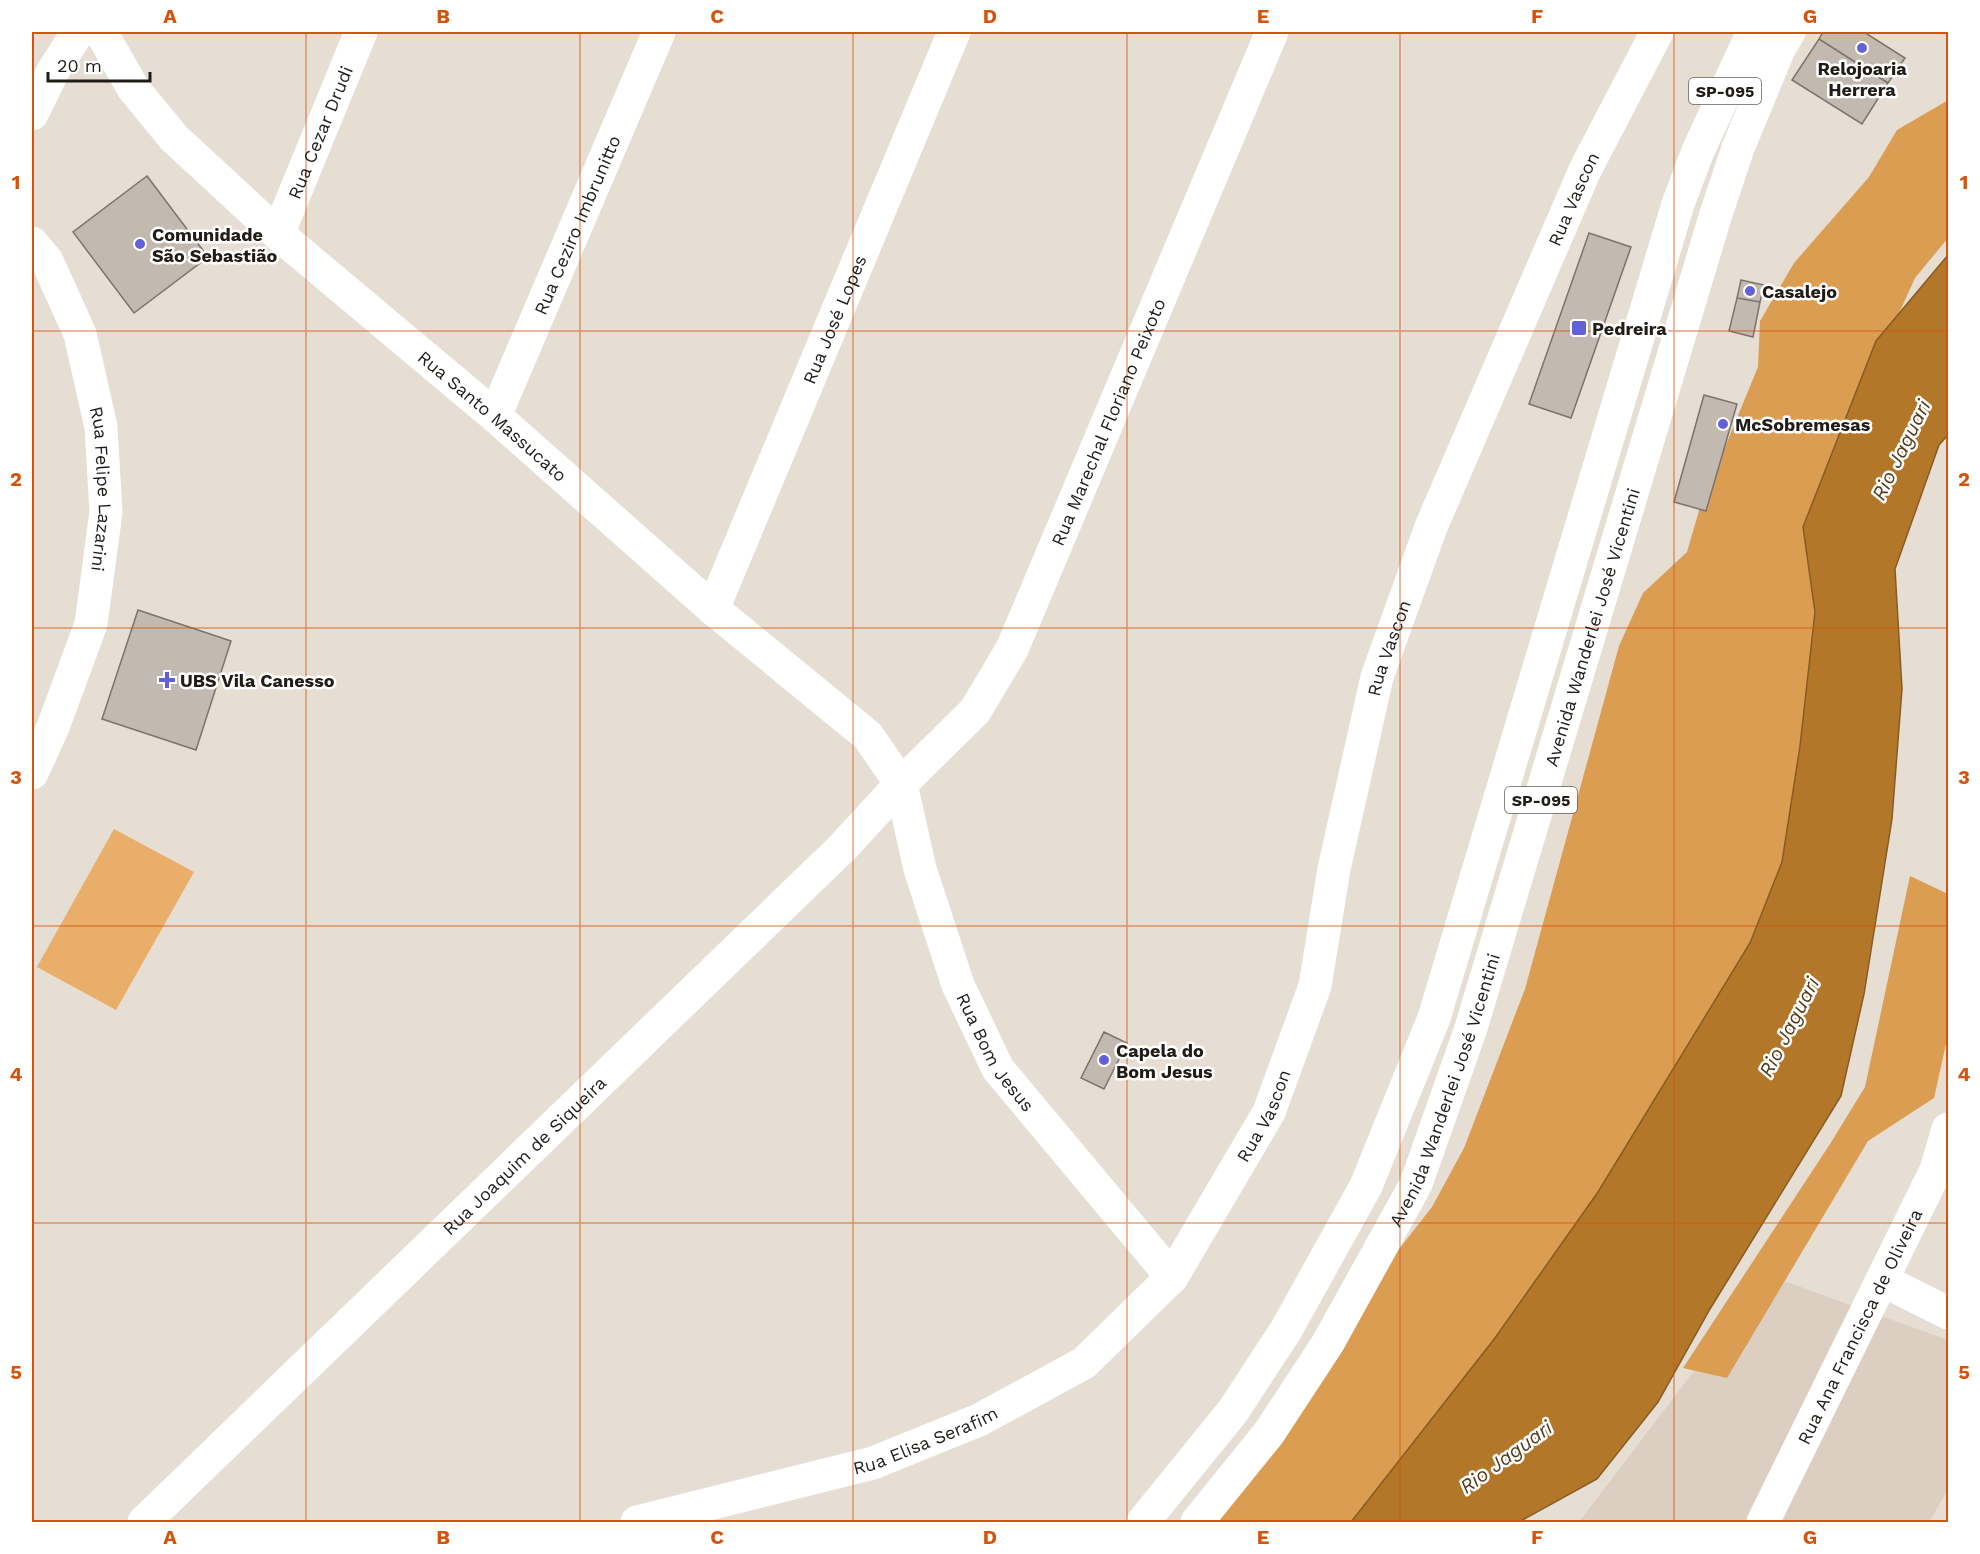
<svg xmlns="http://www.w3.org/2000/svg" width="1980" height="1554" font-family="'Work Sans',sans-serif">
<style>
.built{fill:#dccec0}
.green{fill:#e9ae69}
.forest{fill:#db9d52}
.water{fill:#b37729;stroke:#875c24;stroke-width:1.5}
.building{fill:#c2b9b0;stroke:#7c746c;stroke-width:1.5}
.lines{fill:none;stroke-linecap:round;stroke-linejoin:round}
.minor{stroke:#fff;stroke-width:33}
.major{stroke:#fff;stroke-width:33}
.grid{fill:none;stroke:#d4530d;stroke-width:1.5;stroke-opacity:0.55}
.poi-dot{fill:#6361da;stroke:#fff;stroke-width:2}
.labels{text-anchor:middle;dominant-baseline:central;stroke-width:5;stroke-linejoin:round;paint-order:stroke}
.shield{fill:#fff;stroke:#63615e;stroke-width:1.5}
.shield-label{font-size:16px;font-weight:bold;fill:#201d19}
.poi-label{font-size:18px;font-weight:bold;fill:#201d19;stroke:#fff;text-anchor:start}
.street-label{font-size:18px;fill:#201d19;stroke:#fff}
.water-label{font-size:20px;font-style:italic;fill:#543a1a;stroke:#fff}
.neatline{fill:none;stroke:#d4530d;stroke-width:2}
.grid-label{font-size:20px;text-anchor:middle;font-weight:bold;fill:#d4530d}
</style>
<rect width="100%" height="100%" fill="#e6ddd3"/>
<path class="built" d="M1767,1275L1948,1340V1489L1929,1522H1579Z"/>
<path class="green" d="M114,829L194,872L116,1010L37,967Z"/>
<path class="forest" d="M1945,102H1948V238L1915,278L1871,375L1788,897L1556,1291L1367,1522H1209L1396,1253L1432,1207L1464,1148L1525,989L1619,646L1643,593L1687,552L1705,490L1725,447L1758,367L1760,321L1794,263L1869,177L1897,130Z
M1910,876L1948,894V1035L1934,1098L1868,1141L1727,1378L1683,1368L1830,1144L1865,1087Z"/>
<path class="water" d="M1948,255V435L1939,445L1895,569L1902,689L1892,819L1864,994L1841,1096L1710,1309L1658,1402L1597,1479L1519,1522H1351L1495,1338L1598,1192L1750,943L1782,862L1800,746L1815,612L1803,527L1876,341Z"/>
<path class="building" d="M1823,32H1864L1905,58L1888,83L1819,39Z
M1819,39L1888,83L1862,124L1792,80Z
M147,176L208,257L134,313L73,232Z
M1589,233L1631,247L1571,418L1529,404Z
M1741,280L1764,285L1760,302L1737,298Z
M1737,298L1760,302L1753,337L1729,331Z
M1704,395L1737,404L1706,511L1674,502Z
M138,610L231,641L196,750L102,719Z
M1104,1032L1127,1043L1104,1089L1081,1078Z"/>
<g class="lines">
<g class="minor">
<path id="s1" d="M101,32L133,88L174,138L278,234L495,416L713,609L868,736L901,784L920,869L958,985L998,1069L1172,1277"/>
<path d="M32,114L53,71L78,32"/>
<path id="s2" d="M278,234L361,32"/>
<path id="s3" d="M32,243L47,261L80,334L101,427L106,512L91,624L53,727L32,773"/>
<path id="s4" d="M495,416L659,32"/>
<path id="s5" d="M713,609L954,32"/>
<path d="M1882,1280L1948,1313"/>
<path id="s6" d="M144,1522L842,848L901,784L975,711L1012,649L1272,32"/>
<path id="s7" d="M637,1522L873,1463L979,1420L1084,1363L1172,1277L1269,1112L1315,986L1334,869L1377,677L1431,527L1585,170L1657,32"/>
<path id="s8" d="M1763,1522L1936,1170L1948,1129"/>
</g>
<g class="major">
<path d="M1143,1522L1233,1411L1286,1330L1366,1186L1434,1018L1678,204L1698,151L1753,32"/>
<path id="s9" d="M1197,1522L1269,1433L1328,1343L1416,1184L1471,1028L1716,214L1738,148L1779,49L1789,32"/>
</g>
</g>
<path class="grid" d="M306,32V1522M580,32V1522M853,32V1522M1127,32V1522M1400,32V1522M1674,32V1522M32,331H1948M32,628H1948M32,926H1948M32,1223H1948"/>
<g class="poi-dot">
<circle cx="1862" cy="48" r="6"/>
<circle cx="140" cy="244" r="6"/>
<circle cx="1750" cy="291" r="6"/>
<rect x="1571" y="320" width="16" height="16" rx="3"/>
<circle cx="1723" cy="424" r="6"/>
<path d="M164 671h6v6h6v6h-6v6h-6v-6h-6v-6h6z"/>
<circle cx="1104" cy="1060" r="6"/>
</g>
<g class="labels">
<g class="shield">
<rect x="1689" y="78" width="72" height="26" rx="4.5"/>
<rect x="1505" y="787" width="72" height="26" rx="4.5"/>
</g>
<g class="shield-label">
<text x="1725" y="91">SP-095</text>
<text x="1541" y="800">SP-095</text>
</g>
<g class="poi-label">
<text x="1862" y="68" text-anchor="middle">Relojoaria<tspan x="1862" dy="21">Herrera</tspan></text>
<text x="152" y="234">Comunidade<tspan x="152" dy="21">São Sebastião</tspan></text>
<text x="1762" y="291">Casalejo</text>
<text x="1592" y="328">Pedreira</text>
<text x="1735" y="424">McSobremesas</text>
<text x="180" y="680">UBS Vila Canesso</text>
<text x="1116" y="1050">Capela do<tspan x="1116" dy="21">Bom Jesus</tspan></text>
</g>
<g class="street-label">
<text stroke="none"><textPath href="#s2" startOffset="110">Rua Cezar Drudi</textPath></text>
<text stroke="none"><textPath href="#s7" startOffset="1758">Rua Vascon</textPath></text>
<text stroke="none"><textPath href="#s4" startOffset="208">Rua Ceziro Imbrunitto</textPath></text>
<text stroke="none"><textPath href="#s5" startOffset="314">Rua José Lopes</textPath></text>
<text stroke="none"><textPath href="#s1" startOffset="552">Rua Santo Massucato</textPath></text>
<text stroke="none"><textPath href="#s6" startOffset="1480">Rua Marechal Floriano Peixoto</textPath></text>
<text stroke="none"><textPath href="#s3" startOffset="261">Rua Felipe Lazarini</textPath></text>
<text stroke="none"><textPath href="#s9" startOffset="988">Avenida Wanderlei José Vicentini</textPath></text>
<text stroke="none"><textPath href="#s7" startOffset="1272">Rua Vascon</textPath></text>
<text stroke="none"><textPath href="#s1" startOffset="1390">Rua Bom Jesus</textPath></text>
<text stroke="none"><textPath href="#s9" startOffset="502">Avenida Wanderlei José Vicentini</textPath></text>
<text stroke="none"><textPath href="#s7" startOffset="786">Rua Vascon</textPath></text>
<text stroke="none"><textPath href="#s6" startOffset="528">Rua Joaquim de Siqueira</textPath></text>
<text stroke="none"><textPath href="#s8" startOffset="218">Rua Ana Francisca de Oliveira</textPath></text>
<text stroke="none"><textPath href="#s7" startOffset="300">Rua Elisa Serafim</textPath></text>
</g>
<g class="water-label">
<text transform="translate(1901 450) rotate(-64)">Rio Jaguari</text>
<text transform="translate(1789 1027) rotate(-63)">Rio Jaguari</text>
<text transform="translate(1506 1457) rotate(-36)">Rio Jaguari</text>
</g>
</g>
<rect width="1980" height="1554" fill="none" stroke="#ffffff" stroke-width="66"/>
<path d="M48 72v9h102v-9" fill="none" stroke="#201d19" stroke-width="3"/>
<text x="57" y="72" font-size="18" fill="#201d19" stroke="#ffffff" stroke-width="4.5" paint-order="stroke">20 m</text>
<rect x="33" y="33" width="1914" height="1488" class="neatline"/>
<g class="grid-label">
<text x="170" y="23">A</text>
<text x="443" y="23">B</text>
<text x="717" y="23">C</text>
<text x="990" y="23">D</text>
<text x="1263" y="23">E</text>
<text x="1537" y="23">F</text>
<text x="1810" y="23">G</text>
<text x="16" y="189">1</text>
<text x="1964" y="189">1</text>
<text x="16" y="486">2</text>
<text x="1964" y="486">2</text>
<text x="16" y="784">3</text>
<text x="1964" y="784">3</text>
<text x="16" y="1081">4</text>
<text x="1964" y="1081">4</text>
<text x="16" y="1379">5</text>
<text x="1964" y="1379">5</text>
<text x="170" y="1544">A</text>
<text x="443" y="1544">B</text>
<text x="717" y="1544">C</text>
<text x="990" y="1544">D</text>
<text x="1263" y="1544">E</text>
<text x="1537" y="1544">F</text>
<text x="1810" y="1544">G</text>
</g>
</svg>
